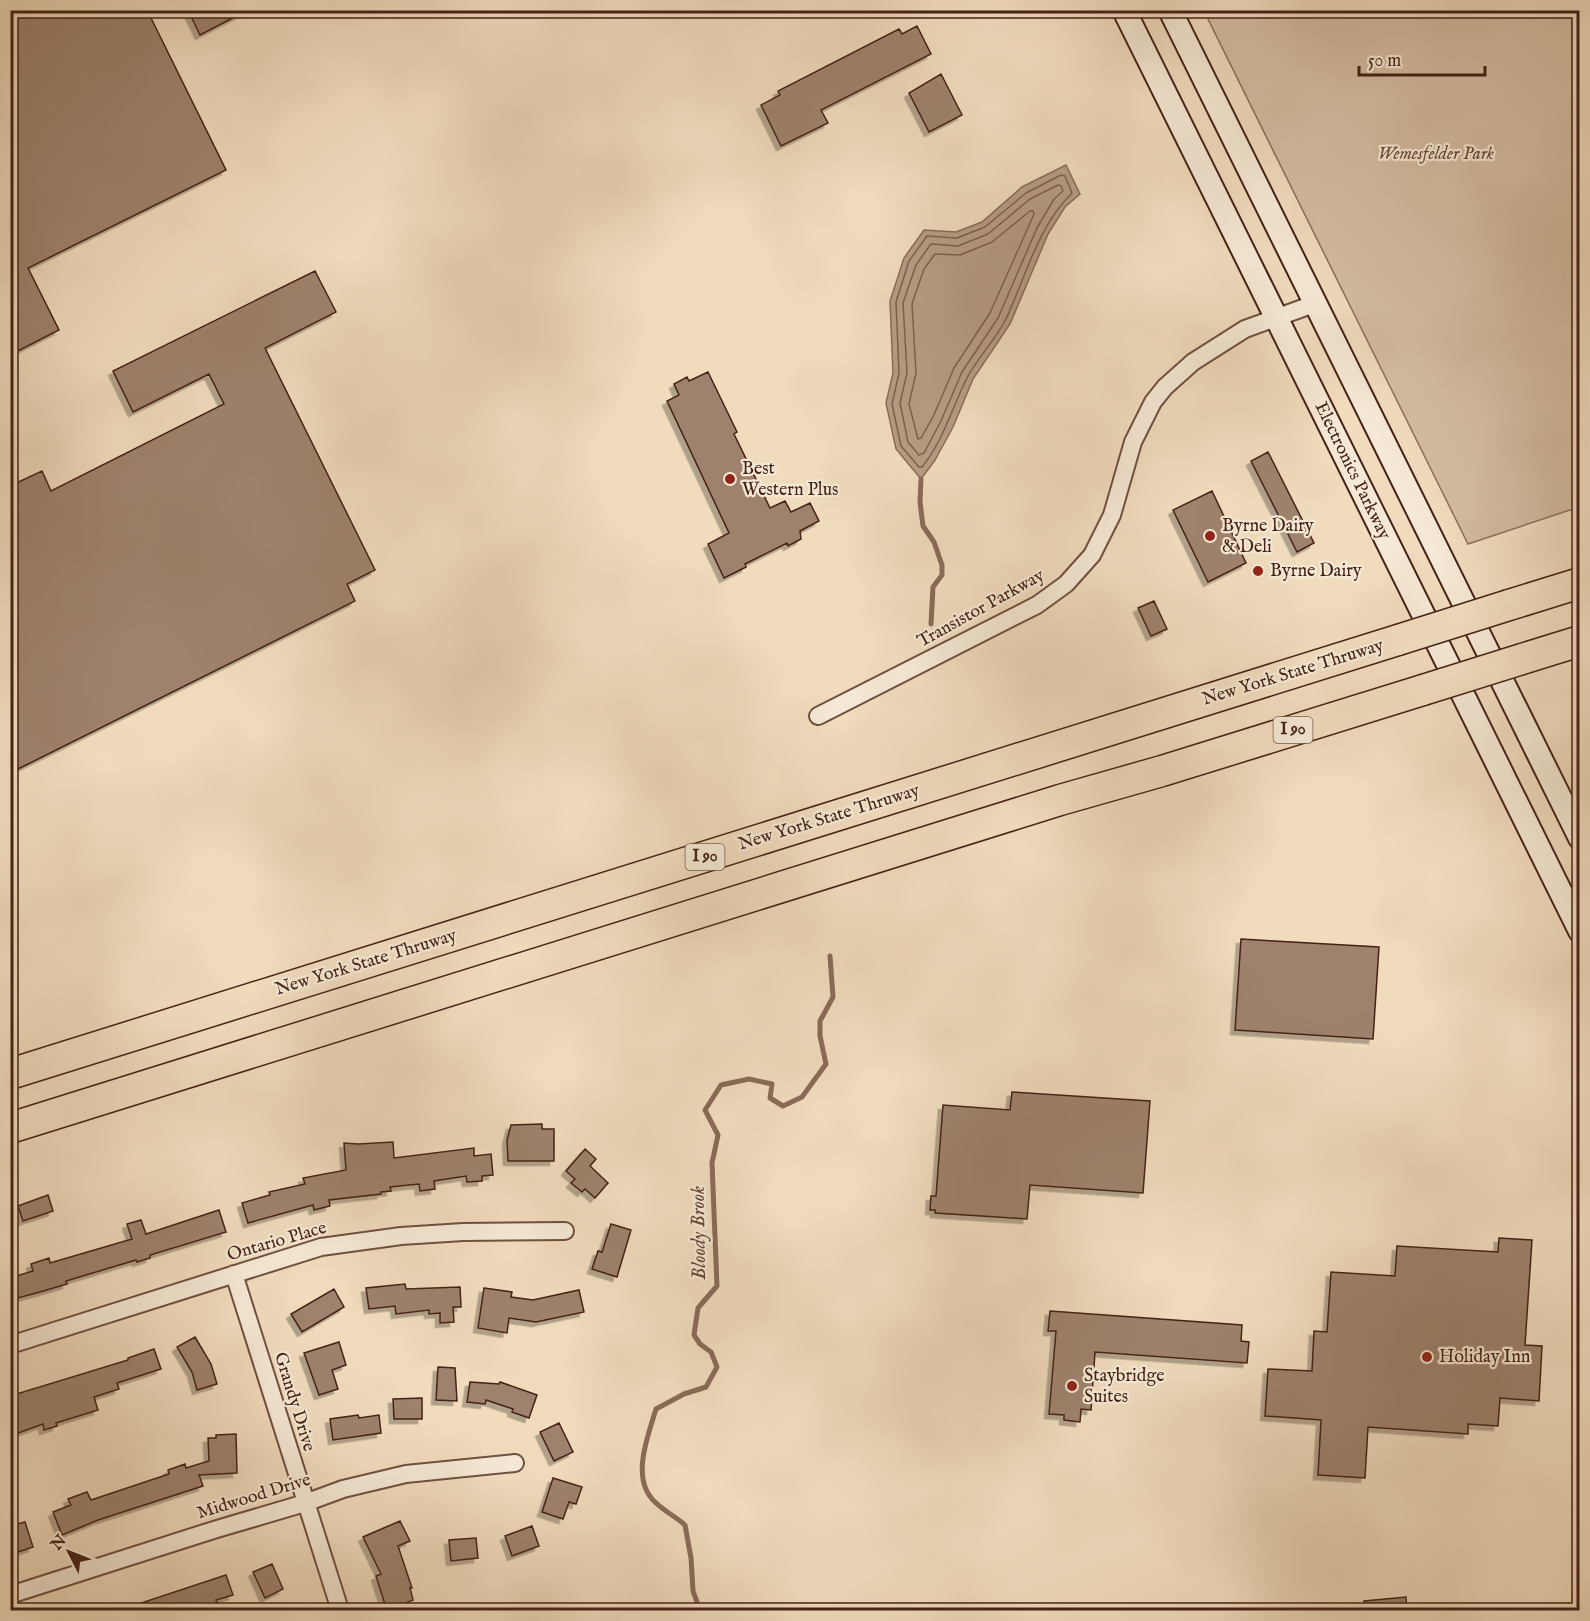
<svg xmlns="http://www.w3.org/2000/svg" width="1590" height="1621" font-family="'IM FELL English',serif">
<style>
.green{fill:#d3bca1;stroke:#8c6f5c;stroke-width:1.5}
.water{fill:#b69c84;stroke:#896b58;stroke-width:1.5}
.lines{fill:none;stroke-linecap:round;stroke-linejoin:round}
.shore{stroke:#7e5f4d;stroke-width:1.5}
.stream{stroke:#896b58;stroke-width:5}
.building{fill:#9e826d;stroke:#452216;stroke-width:1.5;filter:url(#shadow)}
.street-casing{stroke:#705040;stroke-width:20}
.secondary-casing{stroke:#452216;stroke-width:26}
.highway-casing{stroke:#452216;stroke-width:33}
.street{stroke:#f5e8d4;stroke-width:16}
.secondary{stroke:#f5e8d4;stroke-width:22}
.highway{stroke:#f0dbbd;stroke-width:30}
.highway-bridge-casing{stroke:#452216;stroke-width:33;stroke-linecap:butt}
.highway-bridge{stroke:#f0dbbd;stroke-width:30}
.poi-dot{fill:#8f2418;stroke:#f5e8d4;stroke-width:2}
.labels{text-anchor:middle;dominant-baseline:central;stroke-width:4.5;stroke-linejoin:round;paint-order:stroke}
.shield{fill:#f5e8d4;stroke:#7a5d4f;stroke-width:1.5}
.shield-label{font-size:16px;font-weight:bold;fill:#452216}
.park-label{font-size:18px;font-style:italic;fill:#684839;stroke:#f5e8d4}
.poi-label{font-size:18px;fill:#452216;stroke:#f5e8d4;text-anchor:start}
.street-label{font-size:18px;fill:#452216;stroke:#f5e8d4}
.water-label{font-size:20px;font-style:italic;fill:#674737;stroke:#f5e8d4}
</style>
<defs>
<filter id="shadow"><feDropShadow dx="-4.5" dy="4.5" stdDeviation="0" flood-color="#0004"/></filter>
</defs>
<rect width="100%" height="100%" fill="#f0dbbd"/>
<filter id="stains"><feTurbulence type="fractalNoise" baseFrequency=".00333" numOctaves="4"/><feColorMatrix values="0 0 0 0 .2 0 0 0 0 .09 0 0 0 0 .02 0 0 0 .5 -.17"/></filter>
<radialGradient id="worn" r=".72"><stop offset=".6" stop-color="#630" stop-opacity="0"/><stop offset="1" stop-color="#630" stop-opacity=".3"/></radialGradient>
<path class="green" d="M1204,11H1579V507L1468,544Z"/>
<path class="water" d="M1066,165L1080,194L1065,207L1048,234L1010,324L973,379L953,427L935,460L921,479L896,449L886,403L893,373L890,301L904,258L924,230L956,232L982,222L1022,187Z"/>
<g class="lines">
<path class="shore" d="M1061,175L1065,176L1072,193C1038,226 1026,276 1006,319C996,339 979,356 968,376C952,407 944,440 922,467H919L901,446L892,404L899,373L896,302L909,261L927,236L957,238L985,227L1026,193Z
M1058,185L1061,186L1063,191L1054,199L1037,228L998,318L962,372L941,421L924,453L919,455L908,442L900,403L907,373L903,303L916,265L931,244L958,246L988,234L1030,199Z
M1030,211H1033L1034,214L990,313L954,368L933,417L921,438L918,439L909,404L916,373L912,304L924,269L935,254L960,255L992,242Z"/>
<path class="stream" d="M921,479L920,502L923,526L934,542L942,565V575L933,587L931,624
M700,1610L693,1591L691,1558L685,1525C676,1517 664,1511 655,1502C630,1479 648,1436 656,1409L684,1394L706,1387L717,1367L711,1352L700,1344L694,1335L698,1308L717,1286L712,1163L718,1135L705,1110L721,1085L749,1079L772,1084L770,1098L783,1106L802,1097L826,1064L820,1036V1021L833,997L830,956"/>
</g>
<path class="building" d="M10,10H147L226,170L28,268L59,330L10,355Z
M188,10H248L200,35Z
M917,26L931,54L821,110L828,123L781,146L761,105L780,95L778,91L899,29L902,34Z
M941,74L962,115L929,132L909,93Z
M315,271L336,312L265,348L375,570L347,584L355,601L10,773V486L42,471L51,491L224,404L209,374L133,412L113,371Z
M708,372L737,432L734,434L770,508L785,501L791,512L810,503L819,521L800,531L801,539L788,546L787,543L745,564L746,567L724,578L708,544L729,533L667,401L679,395L674,384L687,377L689,381Z
M1268,452L1314,543L1297,552L1251,461Z
M1212,491L1246,563L1208,582L1173,510Z
M1154,601L1167,629L1151,636L1138,608Z
M1241,939L1379,947L1373,1039L1235,1030Z
M1012,1092L1150,1101L1143,1193L1030,1185L1027,1219L935,1213V1210H930L931,1196H936L943,1105L1010,1110Z
M542,1124V1129H554V1161H508L507,1140L511,1125Z
M393,1142L394,1158L474,1148V1156L491,1154L493,1175L482,1176V1181L467,1182L466,1176L434,1181L435,1189L420,1191L419,1184L390,1187L391,1191L381,1192V1194L329,1200L330,1206L314,1210L313,1205L248,1223L242,1203L270,1195L269,1192L305,1184L303,1178L346,1170L344,1143L358,1144Z
M585,1149L596,1159L590,1166L608,1183L595,1198L585,1189L582,1192L571,1183L575,1179L566,1171Z
M48,1195L53,1211L23,1221L18,1206Z
M219,1210L226,1232L150,1255V1258L137,1262L136,1260L66,1281L67,1284L40,1292L10,1300V1278L33,1271L31,1264L49,1258L50,1263L132,1239L127,1224L141,1220L146,1234Z
M611,1224L631,1230L617,1277L592,1269L598,1251L602,1252Z
M1499,1238L1532,1240L1525,1345L1542,1346L1539,1401L1500,1398L1498,1426L1468,1424V1434L1368,1427L1365,1478L1318,1475L1321,1420L1265,1416L1268,1369L1312,1371L1314,1331L1327,1332L1331,1272L1395,1276L1397,1246L1498,1252Z
M405,1284L406,1289L460,1287L461,1307H453L454,1322L440,1323V1313L429,1314V1310L396,1314L395,1306L369,1309L366,1288Z
M484,1288L512,1292L511,1297L533,1300L579,1290L584,1312L536,1322L509,1318L507,1333L478,1328Z
M334,1289L344,1307L302,1332L291,1314Z
M1050,1311L1242,1325L1241,1341L1249,1342L1247,1363L1095,1352L1091,1410L1081,1409L1080,1422L1064,1420V1415L1049,1414L1056,1331H1048Z
M195,1337L211,1364L217,1384L197,1390L192,1372L177,1347Z
M339,1342L346,1365L332,1370L338,1389L319,1395L304,1353Z
M154,1349L161,1369L117,1383L119,1389L94,1397L98,1410L56,1423L57,1426L44,1430L43,1424L10,1436V1396L128,1360V1358Z
M438,1367L455,1368L457,1401L436,1400Z
M470,1382L499,1384L500,1382L537,1395L529,1418L512,1412L513,1409L486,1400L485,1404L467,1402Z
M422,1398V1419H394L393,1399Z
M358,1415L359,1418L379,1415L381,1433L333,1440L330,1419Z
M559,1423L573,1452L554,1461L540,1432Z
M236,1434L237,1473L199,1475L203,1486L98,1520L62,1535L53,1512L71,1505L68,1499L87,1492L91,1500L169,1474L168,1470L185,1464L186,1468L209,1461L208,1438H216V1435Z
M553,1478L582,1487L576,1504L569,1502L563,1519L542,1512Z
M400,1521L410,1541L398,1546L412,1588H410L413,1600L406,1603L407,1606L394,1611H387L376,1576L381,1574L363,1537Z
M25,1522L33,1547L18,1552L16,1547L10,1549V1526Z
M532,1526L539,1546L512,1556L505,1536Z
M476,1538L478,1558L451,1561L449,1540Z
M272,1564L283,1589L265,1598L253,1572Z
M226,1575L233,1595L216,1600L218,1605L202,1611H126V1608Z
M1406,1597L1407,1611H1364V1601Z"/>
<g class="lines">
<defs>
<path id="street" d="M818,716L1037,605L1066,584L1092,555L1112,515L1133,442L1153,402L1165,387L1193,362L1245,329L1314,304
M234,1274L340,1610
M10,1345L321,1247L401,1236L463,1232L565,1231
M10,1595L217,1529L305,1503L343,1489L406,1474L515,1463"/>
<path id="secondary" d="M1124,10L1580,931
M1170,10L1580,838"/>
<path id="highway" d="M1509,605L1580,583
M1522,659L1580,641
M10,1074L1398,640
M10,1128L1060,800L1162,771L1423,690"/>
</defs>
<use href="#street" class="street-casing"/>
<use href="#secondary" class="secondary-casing"/>
<use href="#highway" class="highway-casing"/>
<use href="#street" class="street"/>
<use href="#secondary" class="secondary"/>
<use href="#highway" class="highway"/>
<defs>
<path id="highway-bridge" d="M1398,640L1509,605
M1423,690L1522,659"/>
</defs>
<use href="#highway-bridge" class="highway-bridge-casing"/>
<use href="#highway-bridge" class="highway-bridge"/>
</g>
<g class="poi-dot">
<circle cx="730" cy="479" r="6"/>
<circle cx="1210" cy="536" r="6"/>
<circle cx="1258" cy="571" r="6"/>
<circle cx="1427" cy="1357" r="6"/>
<circle cx="1072" cy="1386" r="6"/>
</g>
<g class="labels">
<g class="shield">
<rect x="1273.5" y="717" width="39" height="26" rx="4.5"/>
<rect x="685.5" y="844" width="39" height="26" rx="4.5"/>
</g>
<g class="shield-label">
<text x="1293" y="730">I 90</text>
<text x="705" y="857">I 90</text>
</g>
<g class="park-label">
<text x="1436" y="154">Wemesfelder Park</text>
</g>
<g class="poi-label">
<text x="742" y="469">Best<tspan x="742" dy="21">Western Plus</tspan></text>
<text x="1222" y="526">Byrne Dairy<tspan x="1222" dy="21">&amp; Deli</tspan></text>
<text x="1270" y="571">Byrne Dairy</text>
<text x="1439" y="1357">Holiday Inn</text>
<text x="1084" y="1376">Staybridge<tspan x="1084" dy="21">Suites</tspan></text>
</g>
<g class="street-label">
<text transform="translate(1352 471) rotate(64)">Electronics Parkway</text>
<text transform="translate(981 609) rotate(-29)">Transistor Parkway</text>
<text transform="translate(1293 673) rotate(-17)">New York State Thruway</text>
<text transform="translate(829 818) rotate(-17)">New York State Thruway</text>
<text transform="translate(366 963) rotate(-17)">New York State Thruway</text>
<text transform="translate(277 1242) rotate(-16)">Ontario Place</text>
<text transform="translate(294 1402) rotate(73)">Grandy Drive</text>
<text transform="translate(254 1497) rotate(-17)">Midwood Drive</text>
</g>
<g class="water-label">
<text transform="translate(699 1233) rotate(-91)">Bloody Brook</text>
</g>
</g>
<rect width="1590" height="1621" fill="none" stroke="#f0dbbd" stroke-width="36"/>
<rect x="12" y="12" width="1566" height="1597" fill="none" stroke="#452216" stroke-width="3"/>
<rect x="18" y="18" width="1554" height="1585" fill="none" stroke="#452216" stroke-width="1.5"/>
<g transform="translate(69 1552) rotate(312)" stroke="#f5e8d4" stroke-width="4.5" paint-order="stroke">
<path d="M0-4.5L10 22L0 15L-10 22Z" fill="#452216"/>
<text y="-9" font-size="16" font-weight="bold" text-anchor="middle" fill="#452216">N</text>
</g>
<path d="M1359 66v9h126v-9" fill="none" stroke="#452216" stroke-width="3"/>
<text x="1368" y="66" font-size="18" fill="#452216" stroke="#f5e8d4" stroke-width="4.5" paint-order="stroke">50 m</text>
<rect width="100%" height="100%" filter="url(#stains)"/>
<rect width="100%" height="100%" fill="url(#worn)"/>
</svg>
